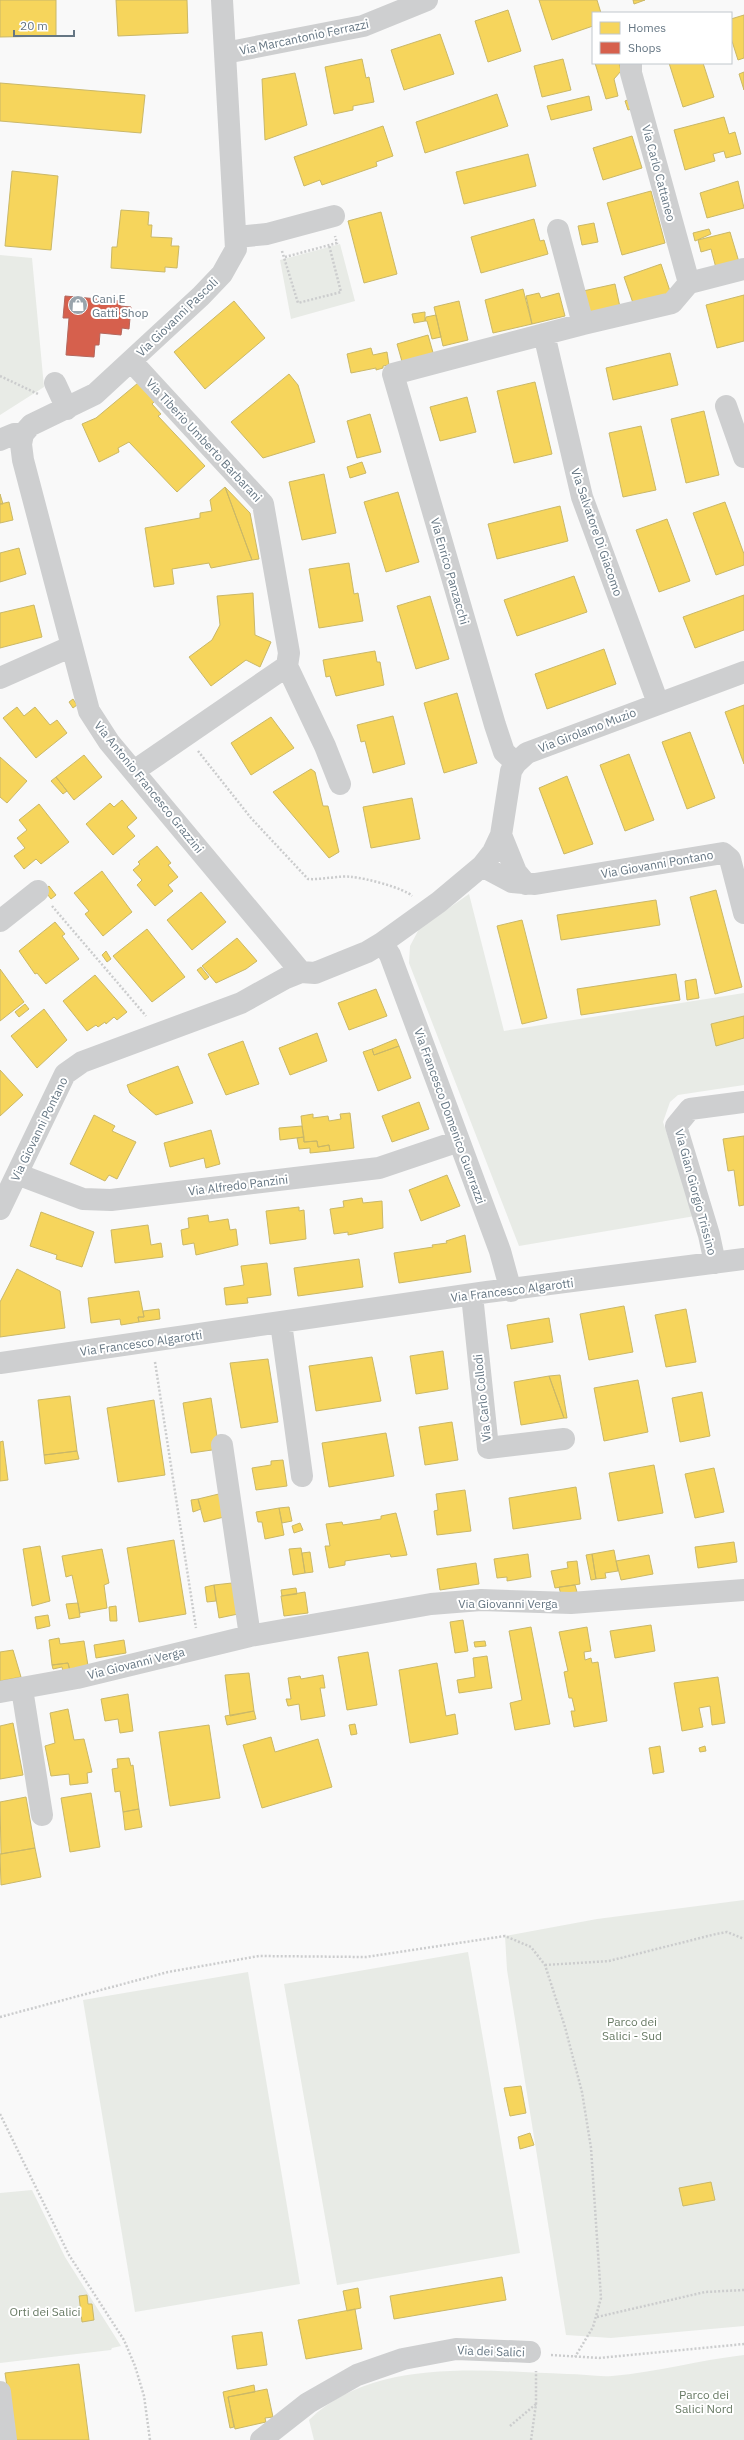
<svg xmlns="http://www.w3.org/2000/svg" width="744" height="2440" font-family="'IBM Plex Sans',sans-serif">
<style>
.green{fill:#e8ebe6}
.homes{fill:#f6d55c;stroke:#cab868}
.shops{fill:#d6604d;stroke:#b4675d}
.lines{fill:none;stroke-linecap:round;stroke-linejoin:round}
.path{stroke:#cbcccd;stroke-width:2.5;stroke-dasharray:2 2;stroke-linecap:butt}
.minor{stroke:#cecfd0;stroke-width:22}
.labels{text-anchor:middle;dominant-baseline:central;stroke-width:4;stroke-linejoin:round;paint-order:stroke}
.street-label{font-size:12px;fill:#657683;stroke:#fff}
.poi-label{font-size:12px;fill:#657683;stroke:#fff;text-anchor:start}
.park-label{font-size:12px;fill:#687a64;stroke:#fff}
</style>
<rect width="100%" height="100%" fill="#f9f9f9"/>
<path class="green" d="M340,244L355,301L291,319L280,260Z
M0,255L32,258L44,387L0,415Z
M469,894L504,1031L744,993V1085L678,1095L670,1102L663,1122L695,1216L519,1246L409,963L410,946L419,929Z
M744,1900V2326L611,2338L566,2335L507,1970L505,1936L597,1919Z
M468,1952L520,2253L337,2285L284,1984Z
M248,1972L300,2284L135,2312L83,2000Z
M32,2190L65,2257L121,2346L112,2348L111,2350L0,2363V2193Z
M744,2355V2440H314L309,2420C374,2357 483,2371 567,2374C582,2374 597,2377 612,2376C657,2372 700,2360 744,2355Z"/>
<path class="homes" d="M0,0H56V36L0,37Z
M116,0H187L188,33L118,36Z
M539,0H597L601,13H593V26L552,40Z
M633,0H645L634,4Z
M508,10L521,51L488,62L475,21Z
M744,15V58L738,60L731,38V19Z
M440,34L454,74L404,90L391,50Z
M362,59L366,78L369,77L374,102L353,106V110L334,114L325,67Z
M563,59L571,90L542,97L534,66Z
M595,63H619L621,71L614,79L618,96L606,99Z
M669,63H703L714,97L683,107Z
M744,72V90L739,74Z
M295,73L307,125L265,140L262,79Z
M0,83L145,95L141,133L0,121Z
M497,94L508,126L425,153L416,122Z
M589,96L592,110L551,120L547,106Z
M632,98L635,108L628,110L625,101Z
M724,117L729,134L735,132L741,154L726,158L724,151L713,154L715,161L685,170L674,130Z
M383,126L393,156L376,162L377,166L322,185L320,180L304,186L294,157Z
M632,136L642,168L603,180L593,148Z
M528,154L536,186L464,204L456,172Z
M12,171L58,176L51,250L5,246Z
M738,181L744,208L707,218L700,193Z
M651,191L665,243L622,255L607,203Z
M121,210L149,212L148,225H152L151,237L172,238L171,246H179L177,268L165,267V272L111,268L112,247H117Z
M381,212L397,274L364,283L348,221Z
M534,219L540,241L544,240L548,254L481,273L471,237Z
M594,223L598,242L582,245L578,226Z
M709,229L711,234L695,241L693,233Z
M730,232L739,262L716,268L711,249L701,252L698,240Z
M661,264L671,294L634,306L624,277Z
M615,284L620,307L588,314L583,291Z
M523,289L532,324L493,333L485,300Z
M539,293L541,298L559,293L565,316L532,324L526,296Z
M744,295V341L717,348L706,305Z
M234,301L265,338L205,389L174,352Z
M459,301L468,340L443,346L434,307Z
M425,312V321L414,323L412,314Z
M436,315L441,337L432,339L427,321H425L426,317Z
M428,335L434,356L403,365L397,344Z
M371,348L373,355L387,352L389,365L383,366V368L376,370V368L351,373L347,354Z
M670,353L678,385L613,400L606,368Z
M289,374L298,385L315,442L263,458L231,422Z
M535,382L552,454L514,463L497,391Z
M138,383L155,401L152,404L161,414L158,416L205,466L177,492L129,442L118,448L119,452L99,462L82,424L96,418Z
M467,397L476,432L440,441L430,407Z
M704,411L719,475L686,483L671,419Z
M370,414L381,452L357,458L347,421Z
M641,426L656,490L623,497L609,433Z
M362,462L366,473L350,478L347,467Z
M324,474L336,533L302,540L289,482Z
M225,487L252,560L211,568L209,563L172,569L174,584L154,587L145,528L200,518V513L212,511L210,500Z
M225,487L250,513L259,559L252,560Z
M398,492L419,562L386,572L364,502Z
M0,494L3,504H0Z
M9,502L13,520L0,523V504Z
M725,502L744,554V565L716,575L693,513Z
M560,506L568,541L497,559L488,524Z
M667,519L690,581L659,592L636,530Z
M19,548L26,574L0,582V553Z
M349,563L354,594L358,593L363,621L319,628L309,569Z
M574,576L587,612L517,636L504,600Z
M253,593L255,635L271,642L260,667L246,660L211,686L189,657L212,640L220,625L217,596Z
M744,595V630L695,648L683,617Z
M430,596L449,659L416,669L397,606Z
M34,605L42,637L0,648V613Z
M604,649L616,684L547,709L535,674Z
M375,651L377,662H380L384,685L336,696L330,676L326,677L323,660Z
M457,693L477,763L444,773L424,703Z
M73,699L77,705L73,708L69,702Z
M744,705V764L725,712Z
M17,707L24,716L35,707L50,725L57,720L67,733L36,758L3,718Z
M393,716L405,764L373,773L365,741L361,742L357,725Z
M271,717L294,748L251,775L231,743Z
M690,732L715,798L687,809L662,742Z
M629,754L654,820L625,831L600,765Z
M84,755L102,777L74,800L56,777Z
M0,757L27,781L7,803L0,797Z
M311,769L315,772L323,806H328L339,852L329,858L273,792Z
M567,776L593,844L564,854L539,788Z
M56,777L67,791L63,794L51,781Z
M412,798L420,839L371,848L363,807Z
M122,800L137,818L127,827L135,836L113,855L86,824L110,803L114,807Z
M39,804L69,842L41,864L36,859L24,869L14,856L25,848L17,838L27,830L19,820Z
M157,846L171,863L168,865L178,877L168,885L173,891L155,906L137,885L142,880L133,870L140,864L138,862Z
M102,871L132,912L103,936L85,914L89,911L74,893Z
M49,886L56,895L51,899L44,890Z
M716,890L742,987L715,994L690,897Z
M201,892L226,922L192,950L167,920Z
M656,900L660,925L561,940L557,915Z
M522,920L547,1018L522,1024L497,926Z
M55,922L65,934L62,936L79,959L46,984L37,973L35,974L19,951Z
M147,929L185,977L152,1002L113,956Z
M237,938L257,961L246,969L216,983L202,966Z
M106,951L111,959L107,962L102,955Z
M201,967L209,977L205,980L197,970Z
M0,969L24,1002L0,1021Z
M676,974L680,1000L581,1015L577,989Z
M95,975L127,1012L117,1020L114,1017L106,1024L105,1022L98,1027L96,1025L87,1031L63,1001Z
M696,979L699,998L687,1000L685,981Z
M376,989L387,1016L349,1030L338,1003Z
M25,1004L29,1009L19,1017L15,1012Z
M44,1009L67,1040L37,1068L11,1036Z
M744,1016V1038L716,1046L711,1024Z
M317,1033L327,1061L290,1075L279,1048Z
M396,1039L399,1046L374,1055L372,1049Z
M243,1041L259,1084L226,1095L208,1054Z
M399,1046L411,1078L378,1091L363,1052L372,1049L374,1055Z
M178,1066L193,1103L156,1115L130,1093L127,1085Z
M0,1070L23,1095L0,1116Z
M419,1102L429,1129L392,1142L382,1116Z
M350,1113L354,1148L330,1151L329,1145L318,1147L317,1141L304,1142L301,1116L313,1114V1118L328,1116L329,1121L341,1119L340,1114Z
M94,1115L115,1126L112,1131L136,1142L117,1179L109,1175L105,1181L70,1164Z
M302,1126L304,1137L280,1140L279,1128Z
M211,1130L220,1164L206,1168L204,1158L170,1167L164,1143Z
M744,1136V1205L739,1206L734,1170L728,1171L723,1139Z
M304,1137V1142L317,1141L318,1147L329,1145L330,1151L310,1153V1148L299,1149L297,1138Z
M447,1175L460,1206L421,1221L409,1190Z
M362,1198L363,1203L382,1201L383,1228L348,1235V1232L334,1234L330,1209L344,1207L343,1201Z
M299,1207V1211L304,1210L306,1239L270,1244L266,1211Z
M41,1212L94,1232L82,1267L56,1259L57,1255L30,1246Z
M208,1215L209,1222L228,1219L230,1230L236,1229L238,1245L196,1255L194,1243L183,1245L181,1230L189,1228L188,1218Z
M148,1225L151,1245L161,1243L163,1257L115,1263L111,1230Z
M465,1235L471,1272L399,1283L394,1253L433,1247L432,1245L447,1243L446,1241Z
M359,1259L363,1287L298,1296L294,1268Z
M267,1263L271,1295L247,1298L248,1303L226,1305L224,1288L244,1285L241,1266Z
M17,1269L60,1291L65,1328L0,1337V1302Z
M139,1291L144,1317H138L139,1322L121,1325L120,1319L91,1323L88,1298Z
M624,1306L633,1352L589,1360L580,1314Z
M159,1309L160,1319L139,1322L138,1317H144L143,1311Z
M686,1309L696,1362L666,1367L655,1315Z
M549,1318L553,1342L511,1349L507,1325Z
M443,1351L448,1389L416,1394L410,1356Z
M372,1357L381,1401L316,1411L309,1366Z
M268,1359L278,1422L241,1428L230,1363Z
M560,1375L567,1418H564L549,1376Z
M549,1376L564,1418L521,1425L514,1382Z
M638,1380L648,1432L604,1441L594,1388Z
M702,1392L710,1436L680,1442L672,1398Z
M70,1396L77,1451L44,1455L38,1400Z
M211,1398L219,1449L191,1453L183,1403Z
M154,1400L165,1475L118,1482L107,1408Z
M452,1422L458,1460L425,1465L419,1427Z
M386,1433L394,1476L329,1487L322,1443Z
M3,1441L8,1480L0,1481V1442Z
M77,1451L79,1459L45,1464L44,1455Z
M283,1460L287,1486L256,1490L252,1468L271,1465V1461Z
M654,1465L663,1513L618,1521L609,1473Z
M714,1468L724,1512L695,1518L685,1474Z
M576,1487L581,1519L513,1529L509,1498Z
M465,1490L471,1531L437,1535L434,1511L438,1510L436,1494Z
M227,1492L232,1515L204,1522L198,1499Z
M198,1499L201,1509L193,1512L191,1500Z
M289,1507L292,1521L282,1523L279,1508Z
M279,1508L284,1535L265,1539L262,1522H258L256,1512Z
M396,1513L407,1555L391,1557L390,1554L345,1561V1565L329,1568L325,1546H330L326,1524L342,1522L343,1525L381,1519V1516Z
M300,1523L303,1530L294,1533L292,1526Z
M174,1540L186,1614L139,1622L127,1548Z
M734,1542L737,1562L698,1568L695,1547Z
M40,1546L50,1601L32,1606L23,1549Z
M301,1548L305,1573L293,1575L289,1549Z
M102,1549L109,1583L104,1585L107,1608L80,1613L72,1575L66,1577L62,1556Z
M614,1550L618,1571L605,1573L606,1578L596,1579L592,1554Z
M310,1552L313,1572L305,1573L302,1553Z
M528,1554L531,1577L507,1581V1577L497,1578L494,1559Z
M592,1554L596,1579L591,1580L586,1555Z
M649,1555L653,1574L621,1580L616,1561Z
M577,1561L580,1584L555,1588L551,1571L568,1568L567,1562Z
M476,1563L479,1584L440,1590L437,1569Z
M232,1583L238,1614L219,1618L214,1585Z
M214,1585L216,1601L207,1602L205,1587Z
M575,1585L577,1592L561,1595L559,1587Z
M296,1588L297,1594L282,1596L281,1590Z
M305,1592L308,1613L284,1616L281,1596Z
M78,1603L80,1617L69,1619L66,1604Z
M116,1606L117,1621H110L109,1607Z
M48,1615L50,1626L37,1629L35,1617Z
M463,1620L468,1651L455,1653L450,1622Z
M651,1625L655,1651L615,1658L610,1631Z
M531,1627L550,1724L515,1730L510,1703L522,1700L509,1631Z
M587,1627L591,1651L584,1652L585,1660L591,1658L592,1663L598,1662L607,1721L574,1727L571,1711H575L572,1698H569L564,1672L568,1671L559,1632Z
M59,1638L60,1644L84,1641L89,1672L71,1675L68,1663L52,1665L49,1640Z
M124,1640L126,1653L96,1658L94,1645Z
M485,1641L486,1646L475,1647L474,1642Z
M13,1650L21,1677L0,1681V1652Z
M368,1652L377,1705L347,1710L338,1657Z
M487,1656L492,1688L459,1693L457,1680L475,1677L473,1658Z
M68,1663L71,1675L64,1676L62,1667L53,1669L52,1665Z
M437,1663L446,1716L455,1714L458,1734L410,1743L399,1670Z
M249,1673L254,1711L230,1716L225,1675Z
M323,1675L325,1688H320L325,1716L301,1720L299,1704L288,1706L286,1699H291L288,1678L300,1676L301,1679Z
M718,1677L725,1723L712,1725L710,1706L699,1708L703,1727L682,1731L674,1683Z
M128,1694L133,1731L120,1733L118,1719L105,1721L101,1699Z
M68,1709L74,1740L84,1739L92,1772L87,1773L88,1783L70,1785L69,1774L51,1776L45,1746L55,1743L50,1713Z
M254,1711L256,1719L227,1725L225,1716Z
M13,1723L23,1775L0,1779V1726Z
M355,1724L357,1734L351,1735L349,1725Z
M209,1725L220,1798L170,1806L159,1732Z
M271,1737L275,1752L318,1739L332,1787L262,1808L243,1745Z
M660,1746L664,1772L653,1774L649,1748Z
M705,1746L706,1751L700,1752L699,1748Z
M129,1758L131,1766L133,1765L139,1809L123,1812L120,1791L115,1792L112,1769L118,1768L117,1759Z
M91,1793L100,1847L70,1852L61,1798Z
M26,1797L35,1848L1,1854L0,1802Z
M139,1809L142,1827L125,1830L123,1812Z
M35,1848L41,1877L1,1885L0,1854Z
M521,2086L526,2113L510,2116L504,2088Z
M530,2133L534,2145L520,2149L518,2137Z
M711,2182L715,2200L683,2206L679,2188Z
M502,2277L506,2300L394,2319L390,2296Z
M358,2288L361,2308L347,2311L343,2291Z
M87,2295L88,2304H92L94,2320L82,2322L79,2296Z
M355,2309L362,2349L306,2359L298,2320Z
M262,2332L267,2365L237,2369L232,2336Z
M79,2364L89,2440H15L5,2373Z
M254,2385L255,2392L228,2397L234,2427L230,2428L223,2392Z
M267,2389L273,2417L265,2418L266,2422L235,2429L228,2397Z"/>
<path class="shops" d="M65,296L120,301V306L131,307L129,329L122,328L121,335L100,333L99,345H95L94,357L66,355L69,318H63Z"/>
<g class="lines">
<path class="path" d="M282,251L298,303L341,292L329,245
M285,257L337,243L335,236
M0,376L38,394
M198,751L251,818L308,879C323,880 340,875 352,877C365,878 404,888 412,896
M52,906L146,1016
M155,1362L196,1628
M545,1965L609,1961L716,1934L727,1932L744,1939
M0,2017L168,1972L259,1956L366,1957L505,1936L531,1947L545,1965L565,2027L582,2092L591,2148L601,2298L593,2327L575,2357
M0,2114L69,2255L124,2340L135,2366L144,2396L150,2440
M597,2317L705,2292L744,2290
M551,2355L599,2358L744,2344
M510,2426L536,2404
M531,2440L536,2404V2371"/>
<path class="minor" d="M222,0L236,249L222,274L201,296L95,394L31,425L23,434L21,444L23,460L89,711L109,742L301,972
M225,53L363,26L427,0
M631,63V73L689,283
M558,230L583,324
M237,237L267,234L334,216
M544,334L582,497L658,703
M131,361L263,504L289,653L287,666L134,771
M55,383L67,409
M726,406L744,457
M0,440L14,434H23
M287,666L325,746L340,784
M0,678L70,647
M516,763L504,752L495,725L393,374L583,324L672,303L689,283L744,269
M501,835L516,872L526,884
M482,866L512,882L535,884L723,853L730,859L744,913
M0,921L38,891
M382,943L390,955L500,1251L511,1291
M17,1174L83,1199L111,1200L379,1168L459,1141
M0,1209L65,1074L82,1062L241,1003L286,978L301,972L315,973L367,952L382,943L439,902L482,866L493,852L501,835L511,771L516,763L527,753L744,672
M715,1263L709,1235L676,1126L690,1109L744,1102
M472,1295L488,1448L564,1439
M281,1323L302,1476
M0,1363L487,1292L744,1259
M222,1445L250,1636
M22,1689L42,1815
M0,1692L77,1678L250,1636L431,1604L481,1600L571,1603L744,1590
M0,2392L6,2440
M261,2440L308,2403L357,2375L403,2359L456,2349L530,2352"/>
</g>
<defs>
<symbol id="shop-disc" viewBox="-11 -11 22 22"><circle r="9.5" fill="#99a4ac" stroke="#fff"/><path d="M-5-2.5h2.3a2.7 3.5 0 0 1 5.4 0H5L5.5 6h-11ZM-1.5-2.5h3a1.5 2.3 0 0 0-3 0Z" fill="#fff"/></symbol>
</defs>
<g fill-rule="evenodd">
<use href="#shop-disc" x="67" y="294" width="22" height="22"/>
</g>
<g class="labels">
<g class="street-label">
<text transform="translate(304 37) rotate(-12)">Via Marcantonio Ferrazzi</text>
<text transform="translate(659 173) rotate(75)">Via Carlo Cattaneo</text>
<text transform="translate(177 317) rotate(-44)">Via Giovanni Pascoli</text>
<text transform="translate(204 440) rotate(47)">Via Tiberio Umberto Barbarani</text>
<text transform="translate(597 532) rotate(71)">Via Salvatore Di Giacomo</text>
<text transform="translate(450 571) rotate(74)">Via Enrico Panzacchi</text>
<text transform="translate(587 730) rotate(-21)">Via Girolamo Muzio</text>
<text transform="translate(149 787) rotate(51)">Via Antonio Francesco Grazzini</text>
<text transform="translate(657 864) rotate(-10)">Via Giovanni Pontano</text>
<text transform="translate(450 1116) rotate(70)">Via Francesco Domenico Guerrazzi</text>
<text transform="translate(39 1129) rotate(-64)">Via Giovanni Pontano</text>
<text transform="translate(238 1185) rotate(-7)">Via Alfredo Panzini</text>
<text transform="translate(696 1192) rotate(75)">Via Gian Giorgio Trissino</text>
<text transform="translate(512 1290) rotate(-7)">Via Francesco Algarotti</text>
<text transform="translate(141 1343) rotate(-8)">Via Francesco Algarotti</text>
<text transform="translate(482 1398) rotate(-96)">Via Carlo Collodi</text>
<text x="508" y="1603">Via Giovanni Verga</text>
<text transform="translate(136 1663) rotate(-14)">Via Giovanni Verga</text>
<text transform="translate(491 2351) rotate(2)">Via dei Salici</text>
</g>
<g class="poi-label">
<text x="92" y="298">Cani E<tspan x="92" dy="14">Gatti Shop</tspan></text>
</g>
<g class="park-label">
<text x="632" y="2021">Parco dei<tspan x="632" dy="14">Salici - Sud</tspan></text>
<text x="45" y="2311">Orti dei Salici</text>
<text x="704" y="2394">Parco dei<tspan x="704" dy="14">Salici Nord</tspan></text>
</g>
</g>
<rect x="592" y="12" width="140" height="52" fill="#ffffff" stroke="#c1c8cd"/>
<rect x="600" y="22" width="20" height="12" fill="#f6d55c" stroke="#c1c8cd"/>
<text x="628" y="32" font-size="12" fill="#657683">Homes</text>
<rect x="600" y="42" width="20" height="12" fill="#d6604d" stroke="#c1c8cd"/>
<text x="628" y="52" font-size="12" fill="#657683">Shops</text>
<path d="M14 30v6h60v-6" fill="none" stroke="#657683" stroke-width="2"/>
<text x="20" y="30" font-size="12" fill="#657683" stroke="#ffffff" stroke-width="3" paint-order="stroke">20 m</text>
</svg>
